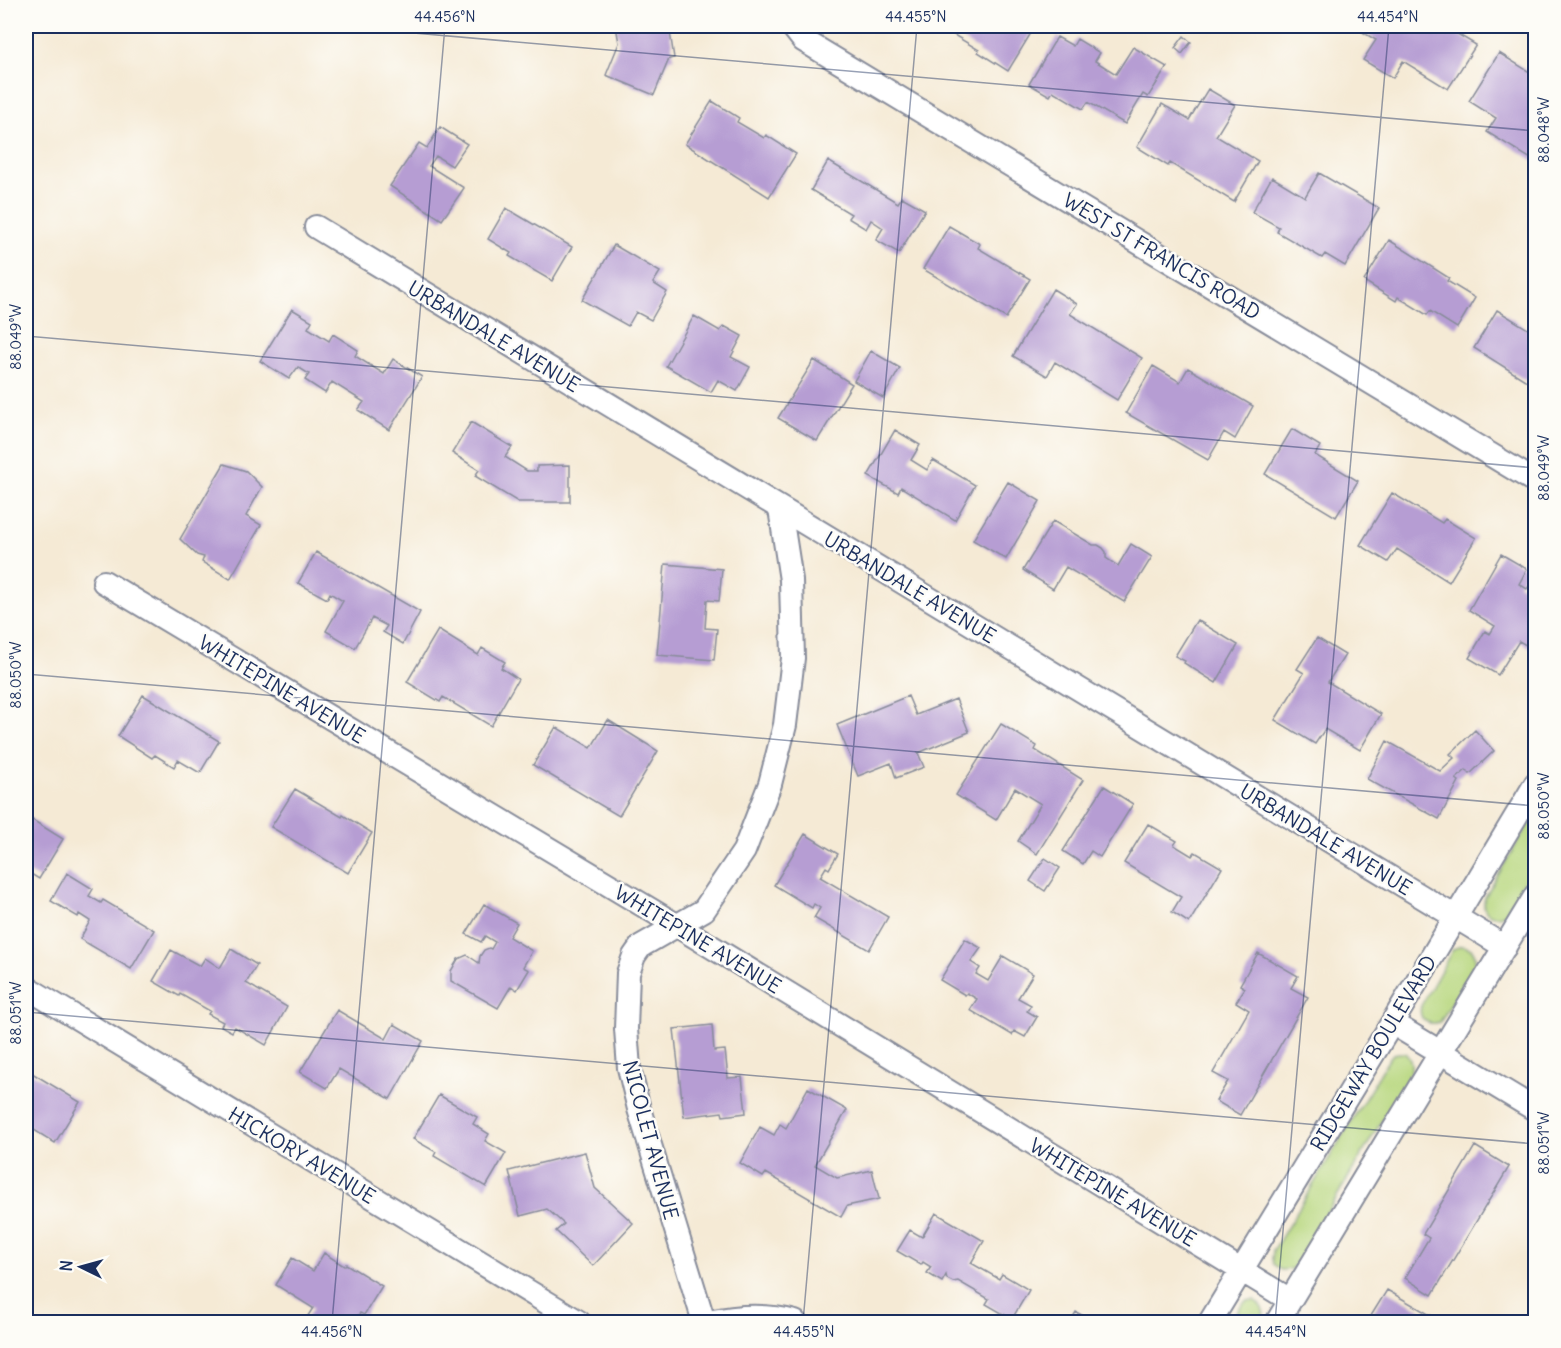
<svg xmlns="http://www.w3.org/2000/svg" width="1561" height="1348" font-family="Delius,sans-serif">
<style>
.green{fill:#b7d77e;stroke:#69836e;stroke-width:1.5}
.building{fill:#b69dd3}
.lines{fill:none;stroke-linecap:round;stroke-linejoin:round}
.minor-casing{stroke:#888c9a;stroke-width:26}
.minor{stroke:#fff;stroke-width:22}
.ticks{fill:none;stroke:#1b2f5e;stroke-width:1.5;stroke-opacity:0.45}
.labels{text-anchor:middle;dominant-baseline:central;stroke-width:5;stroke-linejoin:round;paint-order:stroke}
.street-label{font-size:20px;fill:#1b2f5e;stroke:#fdfcf7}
.neatline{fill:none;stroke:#1b2f5e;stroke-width:2}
.ticks-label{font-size:15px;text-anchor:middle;fill:#1b2f5e}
</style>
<rect width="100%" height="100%" fill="#fdfcf7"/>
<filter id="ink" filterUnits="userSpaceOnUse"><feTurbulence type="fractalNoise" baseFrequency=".0167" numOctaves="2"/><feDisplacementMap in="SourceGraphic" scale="12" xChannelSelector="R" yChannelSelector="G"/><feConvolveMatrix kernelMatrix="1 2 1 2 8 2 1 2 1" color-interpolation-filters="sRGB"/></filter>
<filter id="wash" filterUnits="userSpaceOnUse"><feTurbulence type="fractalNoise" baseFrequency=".008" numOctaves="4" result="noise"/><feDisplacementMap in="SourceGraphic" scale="24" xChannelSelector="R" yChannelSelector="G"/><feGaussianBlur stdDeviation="1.35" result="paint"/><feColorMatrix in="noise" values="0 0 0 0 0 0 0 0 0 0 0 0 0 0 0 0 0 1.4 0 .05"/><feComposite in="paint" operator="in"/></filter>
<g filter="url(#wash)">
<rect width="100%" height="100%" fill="#f5ead5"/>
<path class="green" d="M1535,813V863L1505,914C1490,920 1481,912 1485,897Z
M1461,946C1474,947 1476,953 1475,966L1440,1022C1427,1026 1418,1019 1421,1006L1453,949Z
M1399,1053H1405C1411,1059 1412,1064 1411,1072L1296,1265L1292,1269L1281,1270L1273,1264L1272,1259L1273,1251L1389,1059L1393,1054Z
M1254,1300C1262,1306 1267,1312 1261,1322H1231L1241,1306L1246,1301Z"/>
<g id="blocks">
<path class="building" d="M616,26H669L674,58L669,59L654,95L606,75L619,43Z
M939,26H1029L1034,28L1008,71L978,52L979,50Z
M1361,26H1444L1476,45L1448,89L1403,61L1393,78L1363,60L1376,40L1359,30Z
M1184,36L1191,42L1182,54L1175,48Z
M1057,37L1073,46L1077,39L1100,53L1095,61L1116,74L1133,47L1167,67L1148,97L1143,94L1125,124L1088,102L1083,109L1053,91L1050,96L1029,84Z
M1499,53L1536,76V162L1487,132L1496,118L1469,101Z
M1208,89L1235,105L1216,136L1258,161L1234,202L1170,163L1168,166L1137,147L1162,104L1189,120Z
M712,101L739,118L737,122L764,138L766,135L796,154L769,197L685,144Z
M440,127L467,144L452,166L436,156L429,166L464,188L442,220L390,186L419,143L427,148Z
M828,161L898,203L902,197L925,210L899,253L876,240L883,228L871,220L866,229L848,218L851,214L811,190Z
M1319,173L1379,208L1345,266L1325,254L1322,258L1277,232L1279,227L1252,212L1272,177L1305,197Z
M506,208L572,247L552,281L509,256L511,253L488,239Z
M949,226L980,244L978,248L1030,279L1006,318L923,269Z
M1389,240L1449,278L1447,281L1475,298L1457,328L1430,311L1427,315L1398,297L1396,301L1364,281Z
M614,245L660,272L653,283L667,292L651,320L636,312L628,326L582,300Z
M1053,289L1077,304L1070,314L1142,358L1117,400L1055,362L1047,376L1013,356Z
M292,309L312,321L308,328L329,341L333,334L358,350L355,356L384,374L393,359L422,377L389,430L358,410L364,402L332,382L325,393L305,380L309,374L298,367L289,379L260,361Z
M1497,310L1536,334V381L1533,385L1474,348Z
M694,316L720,331L724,326L742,336L731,357L750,367L737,391L718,380L711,392L666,366Z
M871,351L900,368L883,398L854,381Z
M814,360L852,384L817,441L778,418Z
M1153,366L1180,382L1188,368L1253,406L1235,439L1224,432L1208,460L1126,413Z
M471,422L512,447L505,457L527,471H537V466L570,465V502H518L475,476L479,470L452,453Z
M1292,429L1320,446L1315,455L1358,481L1336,517L1265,474Z
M895,430L920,445L911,460L927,470L933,460L975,485L955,520L901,487L898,493L868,476Z
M224,464L246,471L262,487L246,516L261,525L230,579L202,562L204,557L197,555L180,539Z
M1008,482L1040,501L1006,559L973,540Z
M1392,493L1442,523L1445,519L1476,538L1449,582L1397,549L1388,562L1360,545Z
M1053,521L1093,545H1098L1103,548L1106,552V558L1118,566L1131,544L1152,557L1124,602L1066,567L1053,589L1023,570Z
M316,552L420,612L403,644L383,632L387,626L372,618L355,648L326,631L343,601L330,593L327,599L298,583Z
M1501,554L1527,569L1519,584L1527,589L1531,583L1536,585V644L1533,649L1519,641L1498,675L1469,658L1485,631L1490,634L1495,626L1469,610Z
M665,564L722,569L719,601L707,600L705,628L717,629L714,660L657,655Z
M1197,620L1238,645L1216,683L1184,663L1185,661L1175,656Z
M438,630L478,655L482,648L505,662L501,668L518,679L491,726L443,697L440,702L407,682Z
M1317,638L1345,655L1328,682L1381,714L1360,750L1325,729L1315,744L1275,720L1304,673L1297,669Z
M143,695L219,741L200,773L178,760L174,767L155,755L152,758L118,736Z
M908,696L916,715L956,699L969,732L918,753L924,767L896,778L891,763L858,776L837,725Z
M608,720L658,751L619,816L533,765L556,727L591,748Z
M1001,724L1037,746L1035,750L1083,780L1037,854L1018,841L1041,804L1015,788L996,820L956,795Z
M1475,730L1494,751L1470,774L1466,770L1456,779L1459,781L1439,819L1367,779L1387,741L1440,771L1454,758L1450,754Z
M1104,786L1133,804L1100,857L1091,851L1083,864L1063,851Z
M295,789L342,817L343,815L372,833L348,873L271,827Z
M26,816L63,839L39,879L26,871Z
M1148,824L1177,841L1174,845L1192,856L1195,852L1222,868L1189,923L1172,912L1181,897L1124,863Z
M805,834L838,854L829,869L826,867L820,877L888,917L869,950L814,918L820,908L814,904L812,908L774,885Z
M1045,858L1060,868L1045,891L1030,881Z
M67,873L93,889L89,896L101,903L103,900L154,930L131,969L80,939L90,921L79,914L78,917L51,901Z
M484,904L517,923L509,937L532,951L523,967L529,970L517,990L511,986L498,1008L451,981V971L458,959L467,955L479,963L480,956L484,950L489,948L491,949L495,942L485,936L481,942L466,934Z
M965,939L981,948L971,962L980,968L976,974L988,981L1003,956L1033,974L1018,998L1031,1005L1027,1011L1037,1017L1025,1037L1014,1031L1012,1035L970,1010L977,999L967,993L965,995L940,980Z
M231,949L257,965L246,983L287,1007L266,1045L235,1027L232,1032L221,1026L223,1022L208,1014L210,1011L180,994L179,996L153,981L171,950L200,966L205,958L220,968Z
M1258,953L1298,976L1291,988L1308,997L1240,1115L1216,1101L1228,1081L1213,1073L1249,1010L1236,1002L1245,988L1240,985Z
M337,1010L386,1039L394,1024L423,1041L390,1099L339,1069L327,1088L300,1072Z
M712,1025L714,1051L725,1050L728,1078L742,1077L746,1113L723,1116L722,1112L684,1117L674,1029Z
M27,1070L80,1102L55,1143L26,1125V1074Z
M808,1088L847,1110L815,1165L837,1178L872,1170L879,1199L847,1206L841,1217L766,1173L763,1177L740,1163L760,1127L774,1135L780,1124L786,1128Z
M439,1095L477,1117L473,1124L489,1134L485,1141L506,1153L486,1187L434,1156L436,1152L413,1139Z
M1475,1146L1509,1167L1432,1295L1405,1278L1429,1238L1423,1234Z
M585,1152L595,1188L633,1223L593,1266L556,1231L564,1224L547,1209L520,1216L509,1171Z
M936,1213L984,1241L971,1263L999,1279L1002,1274L1029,1290L1012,1319L986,1304L989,1299L958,1281L953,1282L947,1279L946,1275L942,1282L927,1273L931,1267L923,1262L921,1265L897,1251L910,1230L922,1237Z
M1536,1244V1258L1529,1254Z
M324,1253L344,1266L346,1264L382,1286L364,1315L360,1313L354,1322H304L313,1308L276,1285L292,1258L313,1271Z
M1387,1290L1432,1316L1428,1322H1375L1369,1319Z
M1076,1312L1095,1322H1070Z"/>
</g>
</g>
<g filter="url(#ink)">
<use href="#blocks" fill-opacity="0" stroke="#888c9a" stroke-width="1.5"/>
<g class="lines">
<defs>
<path id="minor" d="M792,26L803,40L1536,482
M316,227L1505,947
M104,582L676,925L1290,1300
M26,987L579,1322
M1392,1023L1536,1110
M704,1322L639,1109L629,1068L626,1029L628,973L634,956L641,946L704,910L744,851L770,784L785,725L793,658L791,580L780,509
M708,1322C736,1316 767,1314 795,1322
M1210,1322L1392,1023L1536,783
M1277,1322L1536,895"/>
</defs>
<use href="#minor" class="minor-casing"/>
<use href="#minor" class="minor"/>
</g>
</g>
<path class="ticks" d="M334,26L1536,131M26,336L1536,468M26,674L1536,806M26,1012L1536,1144M332,1322L445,26M803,1322L917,26M1275,1322L1389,26"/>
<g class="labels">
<g class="street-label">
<text transform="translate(1162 256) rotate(31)">WEST ST FRANCIS ROAD</text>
<text transform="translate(494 336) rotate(31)">URBANDALE AVENUE</text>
<text transform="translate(910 587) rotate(31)">URBANDALE AVENUE</text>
<text transform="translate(282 689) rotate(31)">WHITEPINE AVENUE</text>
<text transform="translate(1326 839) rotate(31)">URBANDALE AVENUE</text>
<text transform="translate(698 939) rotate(31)">WHITEPINE AVENUE</text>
<text transform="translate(1373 1053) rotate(-59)">RIDGEWAY BOULEVARD</text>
<text transform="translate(651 1140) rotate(75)">NICOLET AVENUE</text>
<text transform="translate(302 1155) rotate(31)">HICKORY AVENUE</text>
<text transform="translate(1113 1192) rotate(31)">WHITEPINE AVENUE</text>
</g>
</g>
<rect width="1561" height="1348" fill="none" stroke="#fdfcf7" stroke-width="66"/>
<g transform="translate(81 1267) rotate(275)" stroke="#fdfcf7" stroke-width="4.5" paint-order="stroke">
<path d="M0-4.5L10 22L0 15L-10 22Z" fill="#1b2f5e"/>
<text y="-9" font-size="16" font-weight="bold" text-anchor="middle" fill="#1b2f5e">N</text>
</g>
<rect x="33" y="33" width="1495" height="1282" class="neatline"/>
<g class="ticks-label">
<text x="445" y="22">44.456°N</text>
<text x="916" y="22">44.455°N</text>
<text x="1388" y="22">44.454°N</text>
<text transform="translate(1544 130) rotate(-90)" y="5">88.048°W</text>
<text transform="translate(16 337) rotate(-90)" y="5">88.049°W</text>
<text transform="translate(1544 468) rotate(-90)" y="5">88.049°W</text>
<text transform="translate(16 675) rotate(-90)" y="5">88.050°W</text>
<text transform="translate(1544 806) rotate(-90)" y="5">88.050°W</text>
<text transform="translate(16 1013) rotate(-90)" y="5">88.051°W</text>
<text transform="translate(1544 1143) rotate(-90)" y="5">88.051°W</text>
<text x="332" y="1337">44.456°N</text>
<text x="804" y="1337">44.455°N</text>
<text x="1276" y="1337">44.454°N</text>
</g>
</svg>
